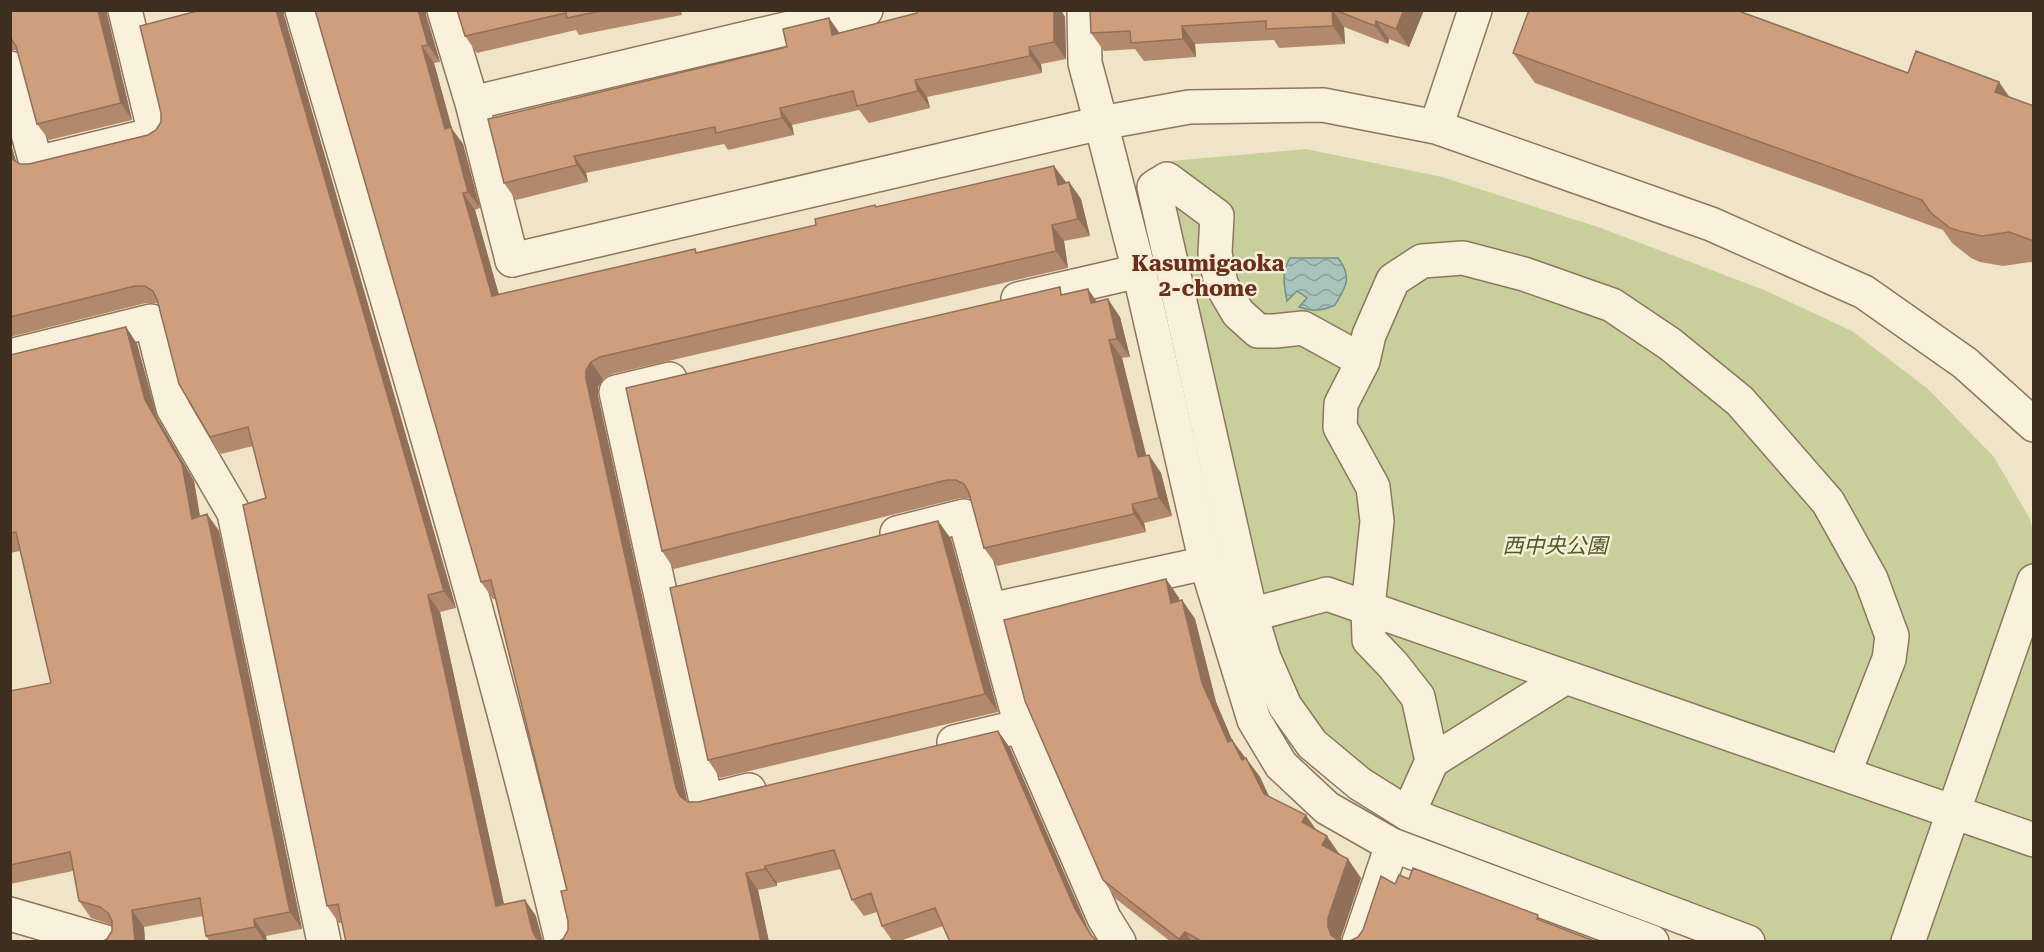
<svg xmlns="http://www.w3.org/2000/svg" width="2044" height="952" font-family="'Roboto Serif','Noto Sans JP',serif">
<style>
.park{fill:#c9cf9b}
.water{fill:url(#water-waves);stroke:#6f938a;stroke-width:1.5}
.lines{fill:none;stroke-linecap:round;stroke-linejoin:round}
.pedestrian-casing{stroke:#8d765c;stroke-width:36}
.minor-casing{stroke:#8d765c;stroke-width:36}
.tertiary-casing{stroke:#8d765c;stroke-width:36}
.pedestrian{stroke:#faf1dc;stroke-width:33}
.minor{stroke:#faf1dc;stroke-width:33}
.tertiary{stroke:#faf1dc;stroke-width:33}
.wall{fill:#b2896c}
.shaded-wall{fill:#916f58}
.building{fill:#cf9f7d;stroke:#916f58;stroke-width:1.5}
.labels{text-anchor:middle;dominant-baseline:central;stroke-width:5;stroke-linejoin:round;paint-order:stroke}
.park-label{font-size:21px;font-style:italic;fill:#4d5a26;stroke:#f7eed8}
.neighbourhood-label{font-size:22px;font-weight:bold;fill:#6b2e1e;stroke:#f7eed8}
</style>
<defs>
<pattern id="water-waves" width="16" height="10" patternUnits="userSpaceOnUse" patternTransform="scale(1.5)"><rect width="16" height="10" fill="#a9c4bc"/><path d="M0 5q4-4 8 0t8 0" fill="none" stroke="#8ba098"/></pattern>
</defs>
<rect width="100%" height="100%" fill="#f0e4c8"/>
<path class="park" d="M1306,149L1442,177L1601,228L1764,290L1852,331L1928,389L1994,457L2030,519L2033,532V941H1732L1406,826L1279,712L1139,188L1160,162Z"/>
<path class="water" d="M1290,258H1338C1353,277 1346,287 1335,305C1322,311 1312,312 1299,307L1307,298L1297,291L1287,301C1284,285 1281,273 1290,258Z"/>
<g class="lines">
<defs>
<path id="pedestrian" d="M1363,361L1303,328L1275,331H1258L1238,313L1221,284L1215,253L1217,216L1167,179L1154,187L1251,615L1264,658L1285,706L1312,744L1360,784L1408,814L1748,942
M1251,615L1327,594L2034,840
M1432,761L1418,697L1393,665L1369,640L1368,608L1377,521L1373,487L1340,427L1341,404L1363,361L1369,335L1393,280L1422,261L1463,258L1524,274L1612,305L1670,344L1740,401L1828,502L1871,579L1892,636L1889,659L1844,774
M1408,814L1432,761L1566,677
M1908,942L2034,581"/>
<path id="minor" d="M302,10C393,319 487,628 562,942
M444,10L472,103L512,260
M1084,10L1085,63L1101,123
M10,68L36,163L155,134L125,10
M472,103L866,10
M1018,299L1139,271
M10,356L151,321L173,408L234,513L324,942
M670,379L616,392L706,801L749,790
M897,533L964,516L1021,726
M990,610L1206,563
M954,742L1021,726L1104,918L1119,942
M10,914L106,942
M1359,942L1392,845"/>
<path id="tertiary" d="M1101,123L1139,271L1206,563L1254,720L1281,765L1327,808L1392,845L1652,942
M1436,127L1475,10
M512,260L1101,123L1189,107L1323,105L1436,127L1711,224L1864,292L1965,363L2034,425"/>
</defs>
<use href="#pedestrian" class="pedestrian-casing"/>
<use href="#minor" class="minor-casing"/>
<use href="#tertiary" class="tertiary-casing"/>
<use href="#pedestrian" class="pedestrian"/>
<use href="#minor" class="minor"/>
<use href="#tertiary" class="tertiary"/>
</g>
<path class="wall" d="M10,10L107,14L132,120L49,140L37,124L18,52L15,50H10Z
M201,10H284V15L456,608L440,612L504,904L536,916L339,923L327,906L266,498L253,446L221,454L210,437L159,304L157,303H146L10,337V141L16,162L20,164H29L148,135L156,130L161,122Z
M315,10H426V15L440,62L434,63L452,129L463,144L480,208L475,210L499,295L698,253L816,225L875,205L877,207L1069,182L1081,199L1090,236L1064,241L1068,268L612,374L603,379L598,387V396L687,801L698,802L998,731L1010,748L1087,926H943L897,942H893L882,926L877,912L864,916L852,900L841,869L777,883V886L758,890L769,942H558L563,939L568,930L567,890L496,599H493L481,582Z
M457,10H681L682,15L579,35L576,30L477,53L465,36Z
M916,10H1061L1065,17L1066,59L1041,64L1042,73L927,97L930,108L869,123L859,110L792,125L794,135L728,150L724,144L586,173L588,182L516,200L504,183L787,47L829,18L839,33L917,13Z
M1090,10H1424L1409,47L1389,39L1388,44L1344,27L1345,44L1279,48L1274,40L1195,44L1196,57L1144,61L1135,49L1104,51L1091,33Z
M1513,53L1908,73L2010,98L2034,106V263L2030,262L2003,266L1980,262L1971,258L1952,243L1943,230L1535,83Z
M1088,289L1097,302L1120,317L1130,357L1122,358L1146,455H1149L1161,473L1172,516L1144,523L1146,532L997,566L984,548L971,499L968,498H960L674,569L662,551L1065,294Z
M126,327L137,344L157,417L194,481L200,516L207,514L219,531L302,929L266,936L267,942H210L206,936L203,916L144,927L145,942H102L107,939L112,931V925L91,918L79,901L73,871L10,884V691L51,683L20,551L10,553V355Z
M938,521L951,539L998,712L720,778L708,760Z
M1166,579L1179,598V601L1182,600L1195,619L1216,702L1232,740L1260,777L1269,797L1316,830L1340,855L1361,878L1341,937V941H1350L1358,937L1395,884L1409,879L1541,921L1597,942H1171L1116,899L1103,880Z"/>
<path class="shaded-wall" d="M98,10H107V14L132,120L121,103Z
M276,10H284V15L456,608L444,591Z
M418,10H426V15L440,62L428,45Z
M1054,10H1061L1065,17L1066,59L1054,42Z
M1332,10H1333L1344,27L1345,44L1333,26Z
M1404,10H1424L1409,47L1396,29Z
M829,18L841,35H832Z
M1376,21L1389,39L1388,44L1375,26Z
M1182,26L1195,44L1196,57L1183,39Z
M422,46L434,63L452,129L463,144L480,208L468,192L445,129Z
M1029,47L1041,64L1042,73L1030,56Z
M915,80L927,97L930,108L918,91Z
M1999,82L2020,112L1995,92Z
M780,108L792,125L794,135L782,118Z
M10,141L18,168L10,158Z
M574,156L586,173L588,182L577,165Z
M1054,166L1066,182L1070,202L1058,185Z
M1069,182L1081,199L1090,236L1078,219Z
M463,193L475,210L504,313L492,296Z
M1052,225L1064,241L1068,268L1056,251Z
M1088,289L1100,307L1091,303Z
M1108,299L1120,317L1130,357L1117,339Z
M126,327L137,344L157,417L194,481L203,536L192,519L145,400Z
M1109,340L1122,358L1151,475L1138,457Z
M591,362L603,379L598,387V396L688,805L680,796L676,788L586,379V370Z
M1149,455L1161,473L1172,516L1159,498Z
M1132,504L1144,523L1146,532L1134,514Z
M207,514L219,531L302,929L290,912Z
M938,521L951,539L998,712L985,694Z
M1166,579L1179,598L1184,622L1171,603Z
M428,595L440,612L508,923L496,906Z
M1182,600L1195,619L1216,702L1241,761L1228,742L1202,683Z
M998,731L1010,748L1087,926L1097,942L1075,909Z
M1232,740L1246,759L1242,760Z
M1246,758L1260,777L1277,813L1264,794Z
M1306,815L1319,834L1302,822Z
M1327,836L1340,855L1322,845Z
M1348,859L1361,878L1341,937V942L1331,935L1328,927V918Z
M765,866L777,883V886L765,869Z
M746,873L758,890L769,942H761Z
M525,900L536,916L543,942H539L532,930Z
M132,910L144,927L145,942H135Z
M254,919L266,936L267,942H265L255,927Z
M1185,932L1192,942H1181L1179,939Z"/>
<path class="building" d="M10,10H98L121,103L37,124L16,46L10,37Z
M201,10H276L444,591L428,595L496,906L525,900L532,930L536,938L542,942H346L338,904L327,906L243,505L266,498L248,427L210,437L179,384L157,299L153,291L145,286H135L10,317V158L20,164H29L148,135L156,130L161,122V113L140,26Z
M315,10H418L428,45L422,46L445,129L451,127L468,192L463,193L492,296L695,249L696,253L816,225L815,219L875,205L876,207L1054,166L1058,185L1069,182L1078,219L1052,225L1056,251L600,357L591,362L586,370V379L676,788L680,796L688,802H698L998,731L1075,909L1091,935L1098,942H950L935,908L882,926L871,893L852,900L834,850L765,866V869L746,873L761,942H558L563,939L568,930V921L561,891L567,890L491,580L481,582Z
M457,10H605L567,18L566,13L465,36Z
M916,10H1054V42L1029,47L1030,56L915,80L918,91L857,106L853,91L780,108L782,118L716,133L715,127L574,156L577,165L504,183L488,119L787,47L783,29L829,18L832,35L917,13Z
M1090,10H1332L1333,26L1266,29V21L1182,26L1183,39L1131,43L1130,31L1091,33Z
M1335,10H1404L1396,29L1376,21L1375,26Z
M1529,10H1736L1908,73L1916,51L1999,82L1995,92L2034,106V241L2009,232L1982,236L1959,231L1950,228L1931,213L1922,200L1513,53Z
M1060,287L1061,295L1088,289L1091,303L1108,299L1117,339L1109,340L1138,457L1149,455L1159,498L1132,504L1134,514L984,548L969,493L964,484L956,480H947L662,551L626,388Z
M126,327L145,400L182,464L192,519L207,514L290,912L254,919L255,927L206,936L200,898L132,910L135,942H102L107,939L112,931V921L108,913L100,907L79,901L70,852L10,865V691L51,683L16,532L10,533V355Z
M938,521L985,694L708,760L670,588Z
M1166,579L1171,603L1182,600L1202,683L1228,742L1232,740L1242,760L1246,758L1264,794L1306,815L1302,822L1327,836L1322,845L1348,859L1328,918V927L1331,935L1339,941H1350L1358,937L1363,930L1381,876L1395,884L1399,875L1409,879L1413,868L1538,915L1537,919L1597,942H1203L1185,932L1179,939L1103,880L1025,701L1004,620Z"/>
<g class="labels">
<g class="park-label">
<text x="1555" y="546">西中央公園</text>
</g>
<g class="neighbourhood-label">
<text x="1208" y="263">Kasumigaoka<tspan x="1208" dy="25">2-chome</tspan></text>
</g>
</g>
<rect width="2044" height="952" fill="none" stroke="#3d2e20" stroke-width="24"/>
</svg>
